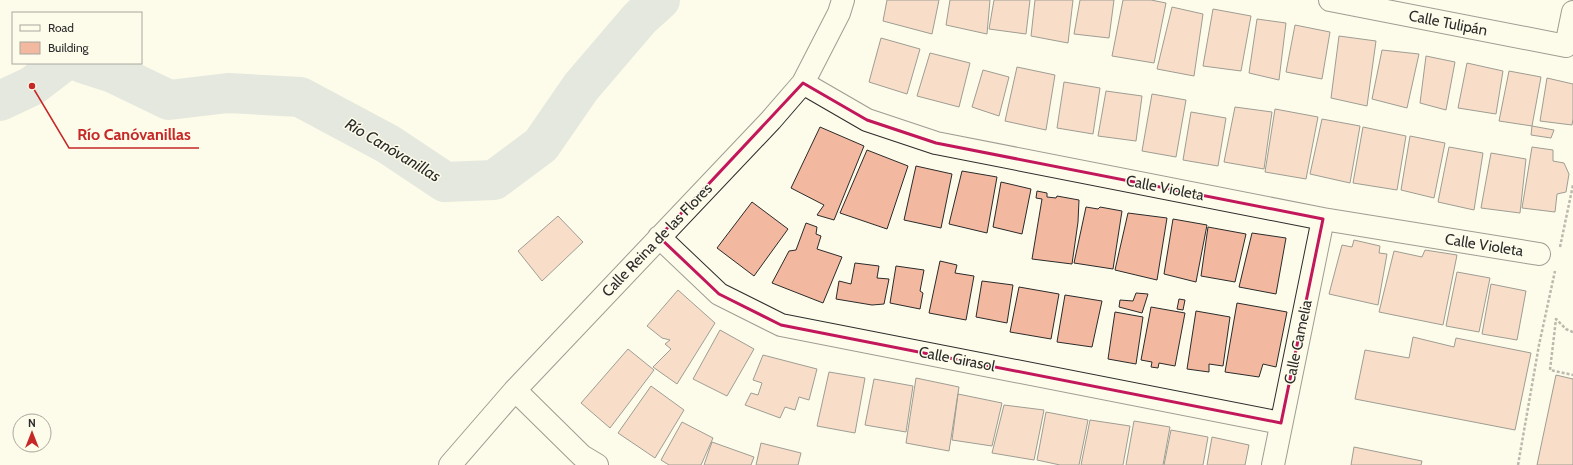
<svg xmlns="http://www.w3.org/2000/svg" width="1573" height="465" font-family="Cabin,sans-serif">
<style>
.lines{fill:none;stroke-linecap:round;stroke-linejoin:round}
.river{stroke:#c7d0d0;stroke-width:40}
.building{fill:#f2b8a0;stroke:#2b2b2b}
.minor-casing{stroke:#2b2b2b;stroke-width:24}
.path{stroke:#6a6964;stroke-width:2.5;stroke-dasharray:3 2;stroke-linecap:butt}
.minor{stroke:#fdfbea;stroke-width:22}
.marked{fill:none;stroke:#c2185b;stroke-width:3;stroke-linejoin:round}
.labels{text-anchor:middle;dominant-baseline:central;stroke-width:3;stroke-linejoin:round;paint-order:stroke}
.street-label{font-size:15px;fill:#2b2b2b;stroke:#fdfbea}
.water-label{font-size:16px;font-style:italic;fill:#2b2b2b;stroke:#fdfbea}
.leader{fill:none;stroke:#c62828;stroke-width:1.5}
.callout-dot{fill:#c62828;stroke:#fdfbea;stroke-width:1.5}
.callout-label{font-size:16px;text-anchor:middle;font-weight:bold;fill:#c62828;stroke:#fdfbea;stroke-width:3;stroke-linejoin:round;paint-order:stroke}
</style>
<rect width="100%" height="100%" fill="#fdfbea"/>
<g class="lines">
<path class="river" d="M82,63L113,73L169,100L228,93L300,97L388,144L445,182L494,180L541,145L581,87L640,18L660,0
M0,101L32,86L62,63"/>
</g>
<path class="building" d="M887,0H939L932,34L883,21Z
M950,0H990L987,34L946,25Z
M994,0H1030L1026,34L989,29Z
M1035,0H1073L1068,43L1031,36Z
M1080,0H1114L1109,38L1074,34Z
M1123,0H1151L1166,3L1154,63L1112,56Z
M1172,7L1203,14L1194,76L1157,69Z
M1213,9L1251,16L1241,71L1203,66Z
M1257,19L1286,23L1279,80L1249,73Z
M1295,25L1330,32L1322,79L1286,72Z
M1339,36L1376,41L1367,106L1331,98Z
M881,38L920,49L907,94L869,82Z
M1382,50L1419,54L1407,108L1372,99Z
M930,53L970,63L959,107L917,96Z
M1426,56L1455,62L1446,110L1420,103Z
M1467,63L1503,71L1496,114L1458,108Z
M1017,67L1055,75L1046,130L1005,121Z
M983,70L1009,77L999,116L972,107Z
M1509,71L1541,77L1532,126L1499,121Z
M1547,78L1573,84V119L1572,125L1540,121Z
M1064,82L1100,88L1093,134L1057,128Z
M1106,91L1142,96L1136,141L1098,136Z
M1152,94L1186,100L1176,157L1142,151Z
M1235,107L1272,112L1264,169L1224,162Z
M1275,109L1318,117L1306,179L1265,172Z
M1191,112L1226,118L1218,166L1183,160Z
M1322,119L1360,126L1350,183L1310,174Z
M1532,126L1554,130L1551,138L1531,135Z
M820,127L864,146L834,220L817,215L824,205L791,188Z
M1363,127L1406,136L1397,190L1353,183Z
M1410,136L1445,143L1434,198L1401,190Z
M1449,147L1483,153L1474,210L1438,202Z
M1532,147L1553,150V161L1564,163L1569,174L1566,192L1557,194L1555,212L1522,208Z
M867,150L908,166L887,229L840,213Z
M1491,153L1526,159L1520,213L1481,208Z
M916,166L952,174L941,228L904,220Z
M962,171L997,177L987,233L949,224Z
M1001,182L1031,189L1022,234L993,227Z
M1037,191L1047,193V197L1056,198L1057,196L1079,200L1078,222L1072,264L1032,259L1042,199L1036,198Z
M752,202L788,229L754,276L717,248Z
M1086,207L1098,209L1100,207L1122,211L1113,269L1074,263Z
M1128,213L1167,218L1157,280L1115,270Z
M558,216L583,242L542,281L518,251Z
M1173,219L1207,225L1196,282L1164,274Z
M806,223L817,227L816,234L821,236L817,249L842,257L823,303L772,283L789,251L796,250Z
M1208,227L1246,234L1235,282L1201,276Z
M1252,233L1286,238L1276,294L1239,287Z
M1354,240L1380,246L1379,253L1387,254L1378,305L1329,294L1342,245L1352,247Z
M1425,250L1457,255L1443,325L1379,312L1394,251L1422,257Z
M940,261L957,265L955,273L974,276L966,320L929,313Z
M855,263L879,266L877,278L889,279L884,304L872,305L836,299L839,281L851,284Z
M896,266L924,270L920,291L923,293L920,309L890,303Z
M1457,272L1490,278L1479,332L1446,326Z
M982,281L1013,285L1007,323L976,317Z
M1491,284L1526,291L1517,340L1482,334Z
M1019,287L1059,294L1051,339L1010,332Z
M678,290L715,323L677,384L653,367L671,349L665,344L670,340L662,338L647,326Z
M1136,293L1148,294L1142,313L1119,307L1120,300L1133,301Z
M1065,295L1102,301L1092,347L1057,342Z
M1179,299L1185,300L1183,310L1177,309Z
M1237,303L1287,312L1276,367L1263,364L1259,377L1225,372Z
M1151,307L1185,313L1175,366L1159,363L1158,368L1151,367L1152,362L1141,360Z
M1196,311L1230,317L1223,366L1209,364V372L1187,369Z
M1115,312L1143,317L1136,364L1108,359Z
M720,330L754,349L727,396L693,379Z
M1413,337L1454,347L1456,338L1531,353L1515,430L1355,399L1365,350L1409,358Z
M628,349L654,370L610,428L581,403Z
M763,355L817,369L809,400L799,397L795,410L785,407L780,418L745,405L751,393L758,395L762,383L753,380Z
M829,372L865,378L855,433L817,426Z
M1556,375L1573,379V465H1537Z
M916,378L959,387L949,451L906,443Z
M874,379L913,386L906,432L865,425Z
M651,386L684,410L655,458L618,433Z
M958,394L1002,403L992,446L952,440Z
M1004,405L1044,410L1034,460L992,453Z
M1046,412L1088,420L1079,465H1060L1037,460Z
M1090,420L1130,426L1123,465H1081Z
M1134,421L1170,427L1163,465H1126Z
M682,422L713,438L701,465H669L661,460Z
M1171,430L1208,437L1203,465H1164Z
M1212,437L1249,445L1245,465H1207Z
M712,442L754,457L751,465H704Z
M761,443L801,453L798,465H756Z
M1354,447L1422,461L1421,465H1351Z"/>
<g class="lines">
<defs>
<path id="minor" d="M1330,0L1566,46L1573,12
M803,83L867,120L936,143L1323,219L1539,254
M659,237L719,294L781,325L1281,423
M515,390L582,456L597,465
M450,465L515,390L771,120L803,83L839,13L843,0
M1273,465L1323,219"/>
</defs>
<use href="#minor" class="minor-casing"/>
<path class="path" d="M1560,247L1573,185
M1573,332L1566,329L1556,319L1550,370L1573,375
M1518,465L1539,345L1555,271"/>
<use href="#minor" class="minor"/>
</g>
<path d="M0 0H1573V465H0ZM803,83L867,120L936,143L1323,219L1281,423L781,325L719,294L659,237Z" fill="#fdfbea" fill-opacity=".55" fill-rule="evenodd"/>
<path class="marked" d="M803,83L867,120L936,143L1323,219L1281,423L781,325L719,294L659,237Z"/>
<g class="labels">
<g class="street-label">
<text transform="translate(1448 23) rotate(11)">Calle Tulipán</text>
<text transform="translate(1165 188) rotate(11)">Calle Violeta</text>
<text transform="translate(657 240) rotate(-46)">Calle Reina de las Flores</text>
<text transform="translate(1484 245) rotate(9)">Calle Violeta</text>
<text transform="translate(1298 342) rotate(-78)">Calle Camelia</text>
<text transform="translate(957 359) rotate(11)">Calle Girasol</text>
</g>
<g class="water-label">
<text transform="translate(393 150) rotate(31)">Río Canóvanillas</text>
</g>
</g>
<path class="leader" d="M32 86L69 148H199"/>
<circle class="callout-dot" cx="32" cy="86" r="4"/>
<g class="callout-label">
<text x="134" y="140">Río Canóvanillas</text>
</g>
<rect x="12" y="12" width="130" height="52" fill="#fdfbea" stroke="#a9a89e"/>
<rect x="20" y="25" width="20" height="6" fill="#fdfbea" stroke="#a9a89e"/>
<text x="48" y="32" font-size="12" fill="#2b2b2b">Road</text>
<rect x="20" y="42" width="20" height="12" fill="#f2b8a0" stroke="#a9a89e"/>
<text x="48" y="52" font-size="12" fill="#2b2b2b">Building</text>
<g transform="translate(32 433)"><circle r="19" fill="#fdfbea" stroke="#a9a89e"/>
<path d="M0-3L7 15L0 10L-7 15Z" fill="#c62828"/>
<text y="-6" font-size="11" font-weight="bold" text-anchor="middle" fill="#2b2b2b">N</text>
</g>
</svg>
